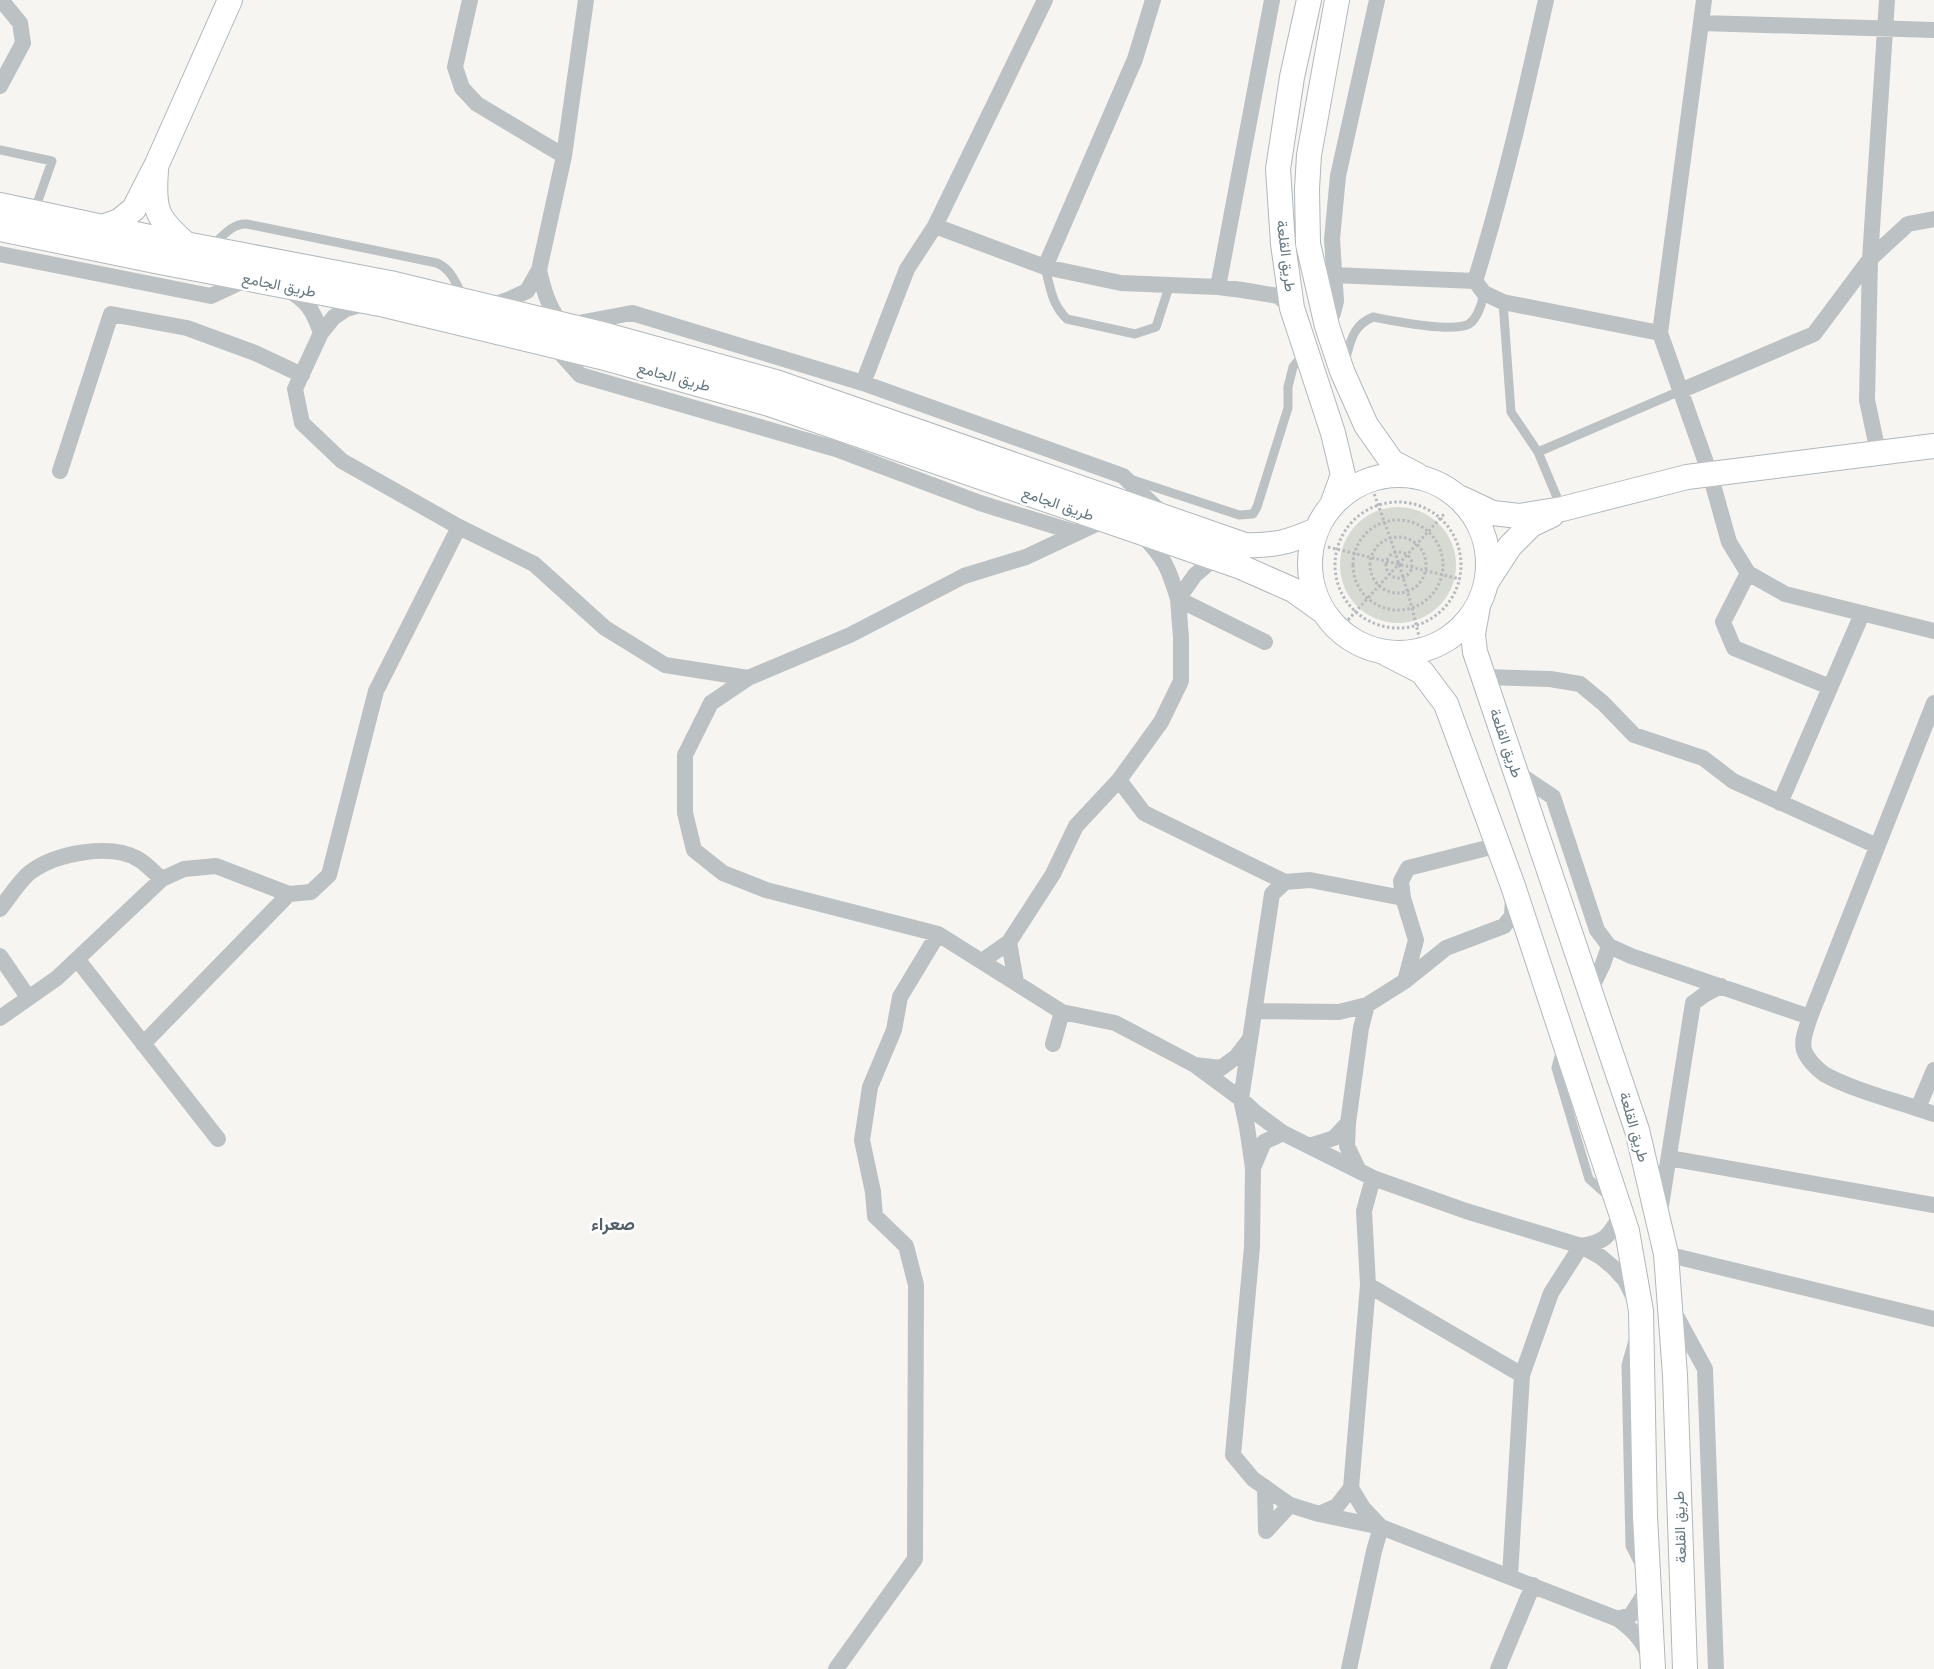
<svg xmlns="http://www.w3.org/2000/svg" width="1934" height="1669" font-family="'Fira Sans',Vazirmatn,sans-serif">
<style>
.green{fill:#d6dad2}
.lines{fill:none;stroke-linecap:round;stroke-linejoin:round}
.secondary-casing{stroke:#b1b7bb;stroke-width:26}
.path{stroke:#b7babc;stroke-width:3;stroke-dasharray:2.5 2.5;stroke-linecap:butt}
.lane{stroke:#bcc1c4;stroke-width:9}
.street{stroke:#bcc1c4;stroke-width:16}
.secondary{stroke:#fff;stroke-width:24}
.labels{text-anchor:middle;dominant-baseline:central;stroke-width:5;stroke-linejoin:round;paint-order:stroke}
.street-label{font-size:15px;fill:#667882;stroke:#fff}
.quarter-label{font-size:18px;font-weight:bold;fill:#546068;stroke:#fff}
</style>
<rect width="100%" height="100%" fill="#f6f5f2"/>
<path class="green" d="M1340 565a58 58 0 1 1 116 0a58 58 0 1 1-116 0Z"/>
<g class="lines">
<defs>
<path id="secondary" d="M1309,0L1292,77L1278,169L1283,244L1292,308L1333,433L1343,475L1332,505
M1337,0L1309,155L1307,189L1308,244L1327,326L1342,371L1366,425L1392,462L1417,475
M156,170C153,210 156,218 186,244
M0,205L159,239L390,283L606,335L776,382L1245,545C1273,546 1290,542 1316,530
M102,227L119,221L134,209L157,164L230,0
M0,229L155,261L385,305L601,357L769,404L1241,567L1293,590L1321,610
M1310 564a89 89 0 1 1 178 0a89 89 0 1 1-178 0Z
M1461,498L1493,513L1519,516L1562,509L1687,477L1934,446
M1486,583L1510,546L1531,525L1552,515
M1478,606L1473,634L1475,652L1637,1130L1666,1254L1675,1375L1685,1669
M1387,654L1422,672L1446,704L1513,886L1627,1231L1641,1311L1645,1516L1653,1669"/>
</defs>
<use href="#secondary" class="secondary-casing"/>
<path class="path" d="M1369,480C1389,534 1410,590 1421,647
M1335 565a63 63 0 1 1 126 0a63 63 0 1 1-126 0Z
M1353 565a45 45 0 1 1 90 0a45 45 0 1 1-90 0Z
M1370 565a28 28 0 1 1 56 0a28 28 0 1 1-56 0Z
M1328,547L1460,579
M1386 565a13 13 0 1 1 26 0a13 13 0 1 1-26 0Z
M1338,631L1445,513"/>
<path class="lane" d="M0,150L52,161L34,212
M212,246C223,236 232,223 247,224L437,263C451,269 456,283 463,297
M1045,267C1050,287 1052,305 1067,319L1135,334L1156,327L1170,284
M1503,302L1511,412L1538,452L1561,507
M1345,361C1351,341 1352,326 1373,317C1394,321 1452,333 1469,324C1478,318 1482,303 1484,293
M1538,452L1680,391
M1130,479L1239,515L1253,514L1257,507L1288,408V387L1293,367L1304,353
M1561,1049L1556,1068L1589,1179L1609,1197
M1633,1340L1626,1365L1630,1546L1640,1566"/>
<path class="street" d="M470,0L455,67L462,88L477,104L564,156
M1704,0L1660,333L1710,474L1729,542L1748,573L1785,594L1934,631
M1701,23L1934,30
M0,86L23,43L20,23L1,0
M935,226L1045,267L1121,283L1218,287L1242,290L1278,296L1292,308
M0,254L211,296L247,279
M1045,267L1135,59L1153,0
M539,270L564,156L586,0
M1333,275L1475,281
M1475,281C1504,188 1525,94 1546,0
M1475,281L1484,293L1503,302L1660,333
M1218,287L1272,0
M287,289C308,302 313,310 321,333
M490,306L510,299L527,291L539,270C544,292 548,305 561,324
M573,324L632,313L863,383L1123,476L1161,512
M1327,326L1333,313L1336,301L1332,239L1338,176L1377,0
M553,345L580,375L836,449L980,503L1077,533L1105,520
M863,383L907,269L935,226L1045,0
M1680,391L1814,334L1870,259L1908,224L1934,219
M1878,452L1867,400L1870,259L1887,0
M60,471L111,314L187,328L255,353L302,375
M459,527L534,564L605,628L665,665L748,678L850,635L964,576L1026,557L1077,533
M1143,536C1165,558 1169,570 1178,599
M1748,573L1723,622L1734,648L1830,687
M1178,599L1195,575L1215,558
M1483,677L1550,679L1580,684L1603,703L1634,735L1703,758L1733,781L1877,846
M748,678L711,703L685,755V813L694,850L723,873L766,890L938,934L1062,1012L1115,1023L1195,1065L1241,1099L1256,1113L1283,1133L1373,1178L1466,1211L1581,1246L1601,1257L1614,1268L1625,1280L1634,1298
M1934,703L1810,1017C1807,1027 1801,1040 1804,1050C1807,1059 1817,1069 1824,1074C1854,1091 1901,1102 1934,1114
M1516,772L1553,797L1597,930L1609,946L1603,964L1590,991
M1119,780L1144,813L1285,882
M1780,803L1862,614
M1403,898L1310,880L1285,882L1272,894L1241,1099L1247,1127L1253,1168L1252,1247L1233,1455L1253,1479L1290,1505L1319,1514L1381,1527L1618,1619C1633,1630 1643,1640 1649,1657
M0,909C9,898 21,878 32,871C57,853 111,843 138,859C147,864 154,873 162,879
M1009,942L1016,982
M1609,946L1631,956L1810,1017
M0,956L28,997
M77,959L218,1139
M982,961L1009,942L1053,874L1076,826L1119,780L1161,722L1181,681V638L1178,599L1265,642
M1405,981L1416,940L1403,898L1401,881L1408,868L1495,846L1497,844
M1254,1011L1339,1012L1367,1005L1405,981L1446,948L1504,926L1512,916L1513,896
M0,1018L57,978L162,879L184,869L216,866L289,894L311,892L329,875L376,691L459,527L342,461L302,423L295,389L321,333L334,317L346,309L366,303
M143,1044L289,894
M1053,1044L1062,1012
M1195,1065L1221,1068L1236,1057L1249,1040
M1918,1108L1934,1070
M1309,1146L1334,1138L1348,1123
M1669,1158L1934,1205
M1253,1168L1264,1142L1283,1133
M1359,1171L1347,1146L1348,1123L1361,1028L1367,1005
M1660,1212L1693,1003L1704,995L1721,986
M1666,1254L1934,1319
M1368,1285L1522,1375
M1673,1310L1705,1369L1716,1669
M1265,1487L1266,1531L1290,1505
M1351,1488L1368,1285L1364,1211L1373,1178
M1319,1514L1337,1506L1351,1488L1363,1508L1381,1527
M1510,1576L1522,1375L1551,1293L1581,1246C1607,1242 1609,1235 1622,1214
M1618,1619L1631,1615L1649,1587
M836,1669L915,1559L916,1285L906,1246L875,1216L873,1192L862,1140L870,1087L894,1030L900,997L938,934
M1349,1669L1374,1551L1381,1527
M1498,1669L1533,1585"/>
<use href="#secondary" class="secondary"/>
</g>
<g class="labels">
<g class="street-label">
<text transform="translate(1286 256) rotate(83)">طريق القلعة</text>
<text transform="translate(279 285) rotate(11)">طريق الجامع</text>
<text transform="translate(674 377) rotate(15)">طريق الجامع</text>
<text transform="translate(1058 504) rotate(19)">طريق الجامع</text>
<text transform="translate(1506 743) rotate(71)">طريق القلعة</text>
<text transform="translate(1634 1127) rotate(74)">طريق القلعة</text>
<text transform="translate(1680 1527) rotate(-92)">طريق القلعة</text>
</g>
<g class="quarter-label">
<text x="613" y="1224">صعراء</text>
</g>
</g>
</svg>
